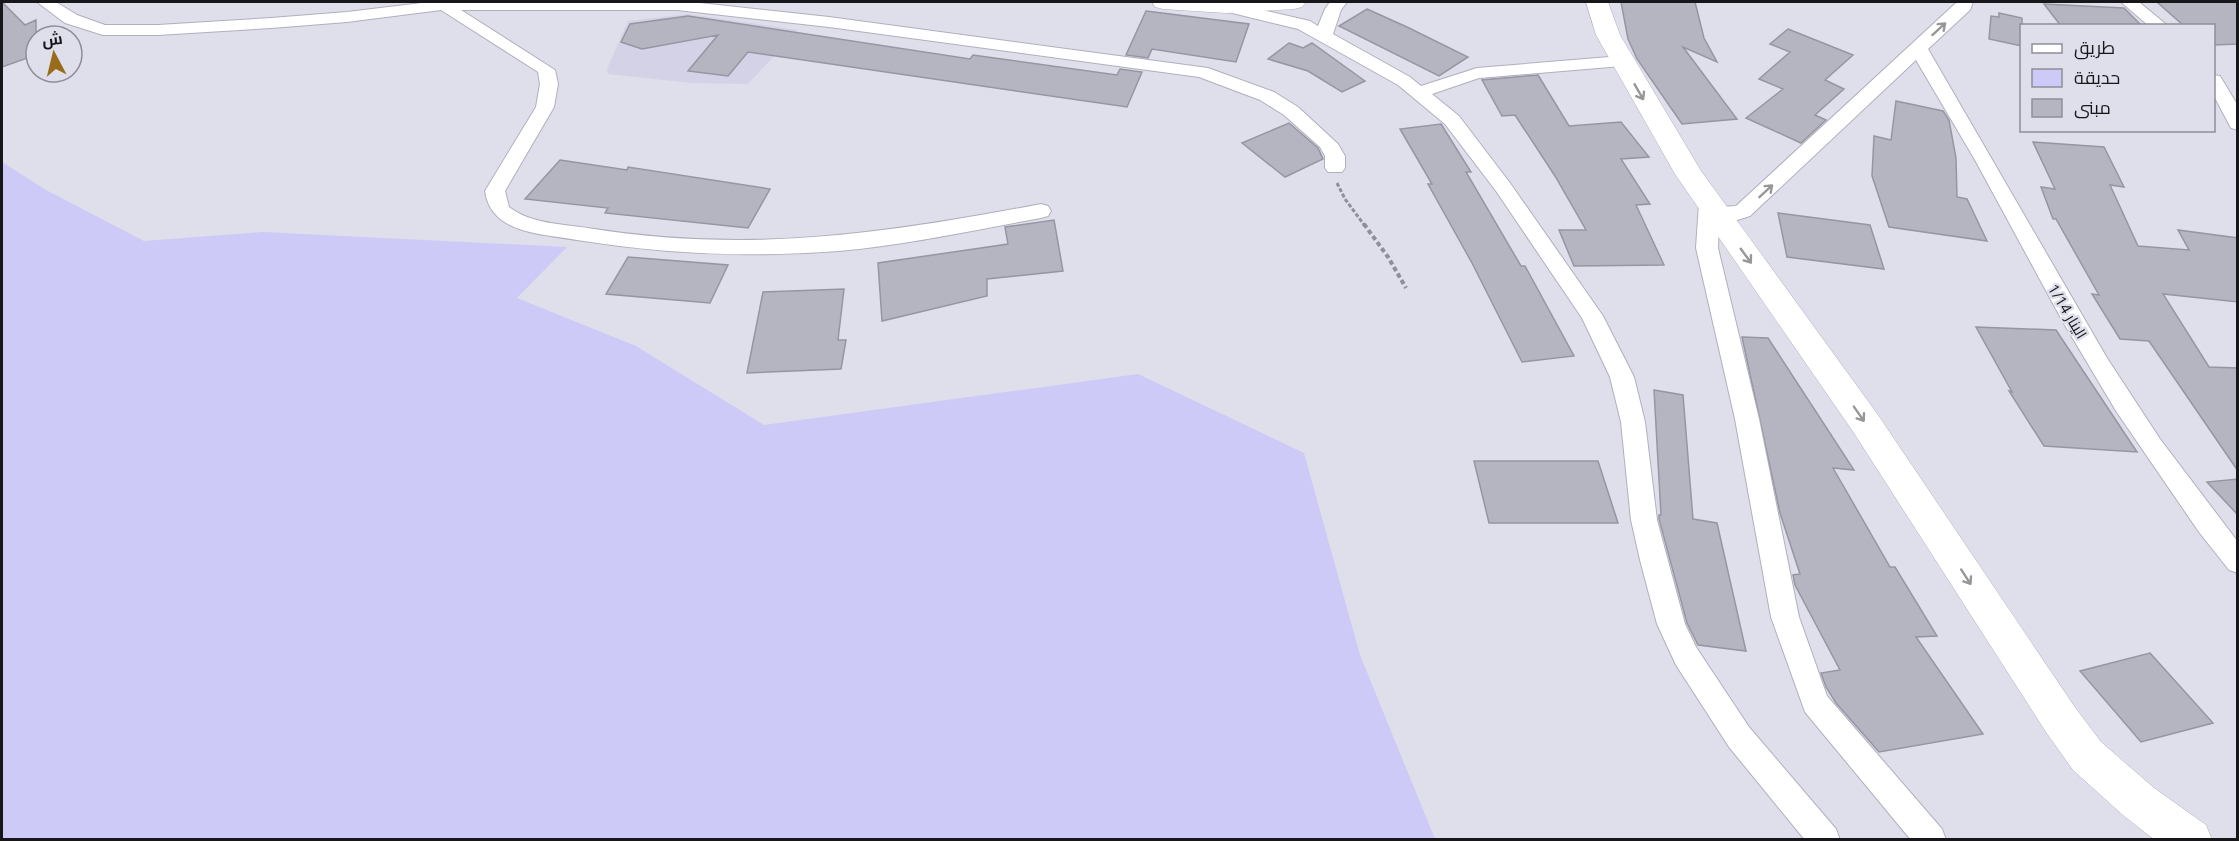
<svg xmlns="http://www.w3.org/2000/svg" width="2239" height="841" font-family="'Open Sans',Cairo,sans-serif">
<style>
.built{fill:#d3d2e6}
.green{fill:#cdcaf7}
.building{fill:#b5b4c1;stroke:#9696a2;stroke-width:1.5}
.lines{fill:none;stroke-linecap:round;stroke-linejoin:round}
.minor-casing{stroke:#b0b0bc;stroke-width:2}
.secondary-casing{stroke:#b0b0bc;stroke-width:1}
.path-far1{stroke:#8f8f98;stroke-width:3;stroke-dasharray:4 2;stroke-linecap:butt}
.path{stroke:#8f8f98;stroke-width:4;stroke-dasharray:4.5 3;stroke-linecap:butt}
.minor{fill:#fff;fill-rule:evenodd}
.secondary{fill:#fff;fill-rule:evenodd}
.oneway{stroke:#979798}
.labels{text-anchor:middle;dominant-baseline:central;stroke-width:5;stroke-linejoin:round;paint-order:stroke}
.street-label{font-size:15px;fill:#17171b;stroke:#dfdeeb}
</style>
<rect width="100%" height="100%" fill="#dfdeeb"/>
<path class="built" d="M688,14L798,30L748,84L691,83L608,74L607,69L628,21Z"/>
<path class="green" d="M2,162L46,190L144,241L263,232L567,247L517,298L636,346L764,425L1138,374L1304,453L1360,655L1435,839H2Z"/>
<path class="building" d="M2,2L25,25L36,20V55L2,67Z
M1621,2H1695L1704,38L1717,62L1683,47L1737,119L1682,124L1637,59L1628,39Z
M2157,2H2238V44L2214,45V26H2184Z
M2044,4L2124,8L2142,26H2061Z
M1367,9L1407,27L1468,57L1439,76L1339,26Z
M1146,11L1249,24L1236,62L1152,49L1148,58L1126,55Z
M1999,13L2022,18V46L1989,39L1991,16L1999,17Z
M688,16L970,59L973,55L1117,75L1120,69L1142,72L1127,107L748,52L728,76L688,71L718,35L642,49L621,42L630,24Z
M1788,29L1853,55L1825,80L1844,89L1815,115L1826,120L1801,143L1746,118L1783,89L1759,79L1790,52L1770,44Z
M1289,43L1303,48L1312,43L1365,81L1342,92L1308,71L1268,59Z
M1538,75L1569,126L1621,122L1649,157L1621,159L1650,204L1636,205L1664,265L1574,266L1559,230H1586L1555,176L1515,115L1502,116L1482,80Z
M1896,101L1943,111L1949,120L1956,158L1957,197L1967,199L1987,241L1889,227L1872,176L1874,136L1891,140Z
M1289,123L1318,148L1323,159L1285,177L1242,143Z
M1441,124L1471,172H1466L1521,266H1525L1574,356L1522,362L1472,263L1428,184H1432L1400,129Z
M2033,142L2104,147L2124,187L2110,185L2138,246L2189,250L2178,230L2238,238V302L2163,294L2209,367L2238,368V471L2149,341L2120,339L2092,294L2099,295L2056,219H2053L2041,187L2055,189Z
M560,160L627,170L628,167L770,189L748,228L605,213L608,208L525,199Z
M1778,213L1870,225L1884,269L1787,257Z
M1054,220L1063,271L987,279V296L882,321L878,263L1008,244L1005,227Z
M628,257L728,265L710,303L606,294Z
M844,289L838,340H846L841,369L747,373L763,292Z
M1976,327L2056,330L2137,452L2044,446L2009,391L2012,392Z
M1742,337L1768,338L1854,470L1833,468L1890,567H1895L1937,636L1916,637L1983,734L1879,752L1836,703L1826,687L1821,673L1840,670L1795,585L1793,575L1800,574L1780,513Z
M1654,390L1683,395L1693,519L1717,523L1746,651L1698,645L1687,623L1659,519V515H1661Z
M1474,461H1598L1618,523H1489Z
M2238,479V515L2207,482Z
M2150,653L2213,723L2141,742L2080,671Z"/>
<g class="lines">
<defs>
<path id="minor" d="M37,2H56L77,15L105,25H158L271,18L347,12L430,2H691L829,17L1208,68L1274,92L1298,107L1338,144L1345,156V168L1342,172H1328L1325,168V156L1320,147L1284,115L1260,100L1199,77L829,27L677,10H461L555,70L558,84L554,107L505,191L509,207C531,224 562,224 588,228C747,254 884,234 1041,204L1048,206L1051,211L1048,216L1041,218C974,230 907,245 839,251C751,258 664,254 577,240C542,234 491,234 485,191L536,107L540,84L538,72L441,10L347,22L271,28L158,35H103L65,23Z
M1220,2H1228L1310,21L1318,26L1325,9L1330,2H1347L1341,10L1333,34L1410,77L1421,86L1477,68L1622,56L1628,57L1631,61L1628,65L1622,66L1479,78L1432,94L1459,116L1510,183L1603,316L1634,377L1645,422L1657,520L1685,624L1696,647L1749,727L1836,829L1840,840H1805L1729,747L1676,665L1657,624L1640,560L1631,520L1621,422L1610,377L1582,318L1496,191L1445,124L1398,85L1298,29L1220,10L1218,6Z
M1957,2H1973L1970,10L1928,49L2107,358L2160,439L2238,542V573L2229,570L2199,532L2116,411L2063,322L1975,160L1916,60L1750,216L1734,221H1719L1718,248L1759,419L1799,617L1827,696L1942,829L1946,840H1911L1805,712L1771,617L1735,419L1696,248L1699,203L1702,198L1709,197L1716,198L1719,207L1736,206Z
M2121,2H2139L2168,26H2149Z
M2214,75L2220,76L2238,106V130L2231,128L2214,96Z"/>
<path id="secondary" d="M1152,2H1306L1302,7L1294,9L1226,13L1163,9L1155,7Z
M1586,2H1608L1620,35L1701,171L1878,415L2074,706L2101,742L2154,788L2206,825L2212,840H2155L2124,816L2073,770L2046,732L1854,433L1675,174L1596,35Z"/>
</defs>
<use href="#minor" class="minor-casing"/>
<use href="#secondary" class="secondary-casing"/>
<path class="path-far1" d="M1337,183L1345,199L1365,226"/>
<path class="path" d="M1364,224L1388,257L1406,288"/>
<use href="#minor" class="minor"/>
<use href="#secondary" class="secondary"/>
</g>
<defs><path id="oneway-shaft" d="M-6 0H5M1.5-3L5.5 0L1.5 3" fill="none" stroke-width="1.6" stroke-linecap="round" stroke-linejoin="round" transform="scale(1.5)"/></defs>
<g class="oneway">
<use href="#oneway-shaft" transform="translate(1939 29) rotate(-42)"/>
<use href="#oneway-shaft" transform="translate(1639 92) rotate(60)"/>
<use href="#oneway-shaft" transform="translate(1766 191) rotate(-43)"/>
<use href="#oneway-shaft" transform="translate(1746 256) rotate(54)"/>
<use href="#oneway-shaft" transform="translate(1859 414) rotate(55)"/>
<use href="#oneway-shaft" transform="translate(1966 577) rotate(57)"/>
</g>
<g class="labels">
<g class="street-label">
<text transform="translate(2068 311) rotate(59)">الينار 1/14</text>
</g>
</g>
<rect width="2239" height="841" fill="none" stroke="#17171b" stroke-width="6"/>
<rect x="2020" y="24" width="195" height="108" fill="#dfdeeb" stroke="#8f8e98" stroke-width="1.5"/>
<rect x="2032" y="44" width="30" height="9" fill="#ffffff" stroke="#8f8e98" stroke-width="1.5"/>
<text x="2074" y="54" font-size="18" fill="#17171b">طريق</text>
<rect x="2032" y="69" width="30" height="18" fill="#cdcaf7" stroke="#8f8e98" stroke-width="1.5"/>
<text x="2074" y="84" font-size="18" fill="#17171b">حديقة</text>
<rect x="2032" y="99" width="30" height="18" fill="#b5b4c1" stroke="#8f8e98" stroke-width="1.5"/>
<text x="2074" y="114" font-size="18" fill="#17171b">مبنى</text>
<g transform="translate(54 54) rotate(353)"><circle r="28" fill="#dfdeeb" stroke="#8f8e98" stroke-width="1.5"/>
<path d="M0-4.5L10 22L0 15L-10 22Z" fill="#986c1a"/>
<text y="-9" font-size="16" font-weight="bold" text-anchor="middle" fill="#17171b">ش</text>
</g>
</svg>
